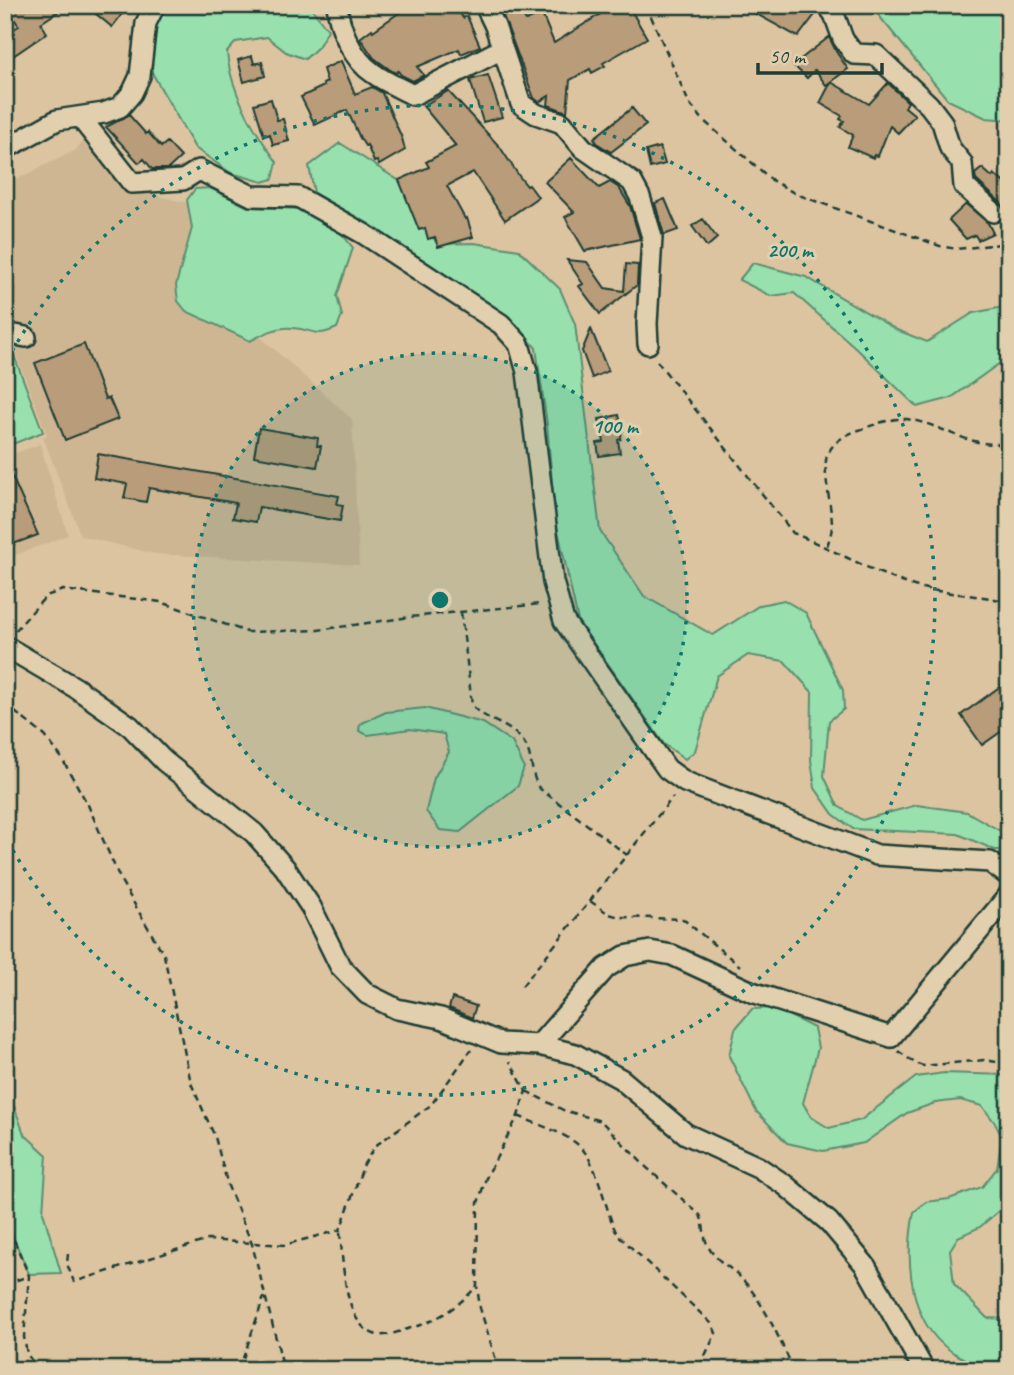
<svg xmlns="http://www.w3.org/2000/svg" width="1014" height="1375" font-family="Caveat,sans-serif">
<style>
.built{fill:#ceb693}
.green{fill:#98e0ad;stroke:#5c8e70;stroke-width:2}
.building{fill:#b99c79;stroke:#1f3d34;stroke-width:2}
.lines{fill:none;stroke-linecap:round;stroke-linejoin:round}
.minor-casing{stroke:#1f3d34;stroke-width:24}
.path{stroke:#1f3d34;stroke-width:2.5;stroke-dasharray:7 5;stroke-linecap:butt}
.minor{stroke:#e1cfad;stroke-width:19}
.ring{fill:none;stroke:#0f766e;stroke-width:3.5;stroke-dasharray:3.5 7}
.centre{fill:#0f766e;stroke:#e1cfad;stroke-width:3.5}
.ring-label{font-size:21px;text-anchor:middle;font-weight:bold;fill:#0f766e;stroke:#e1cfad;stroke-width:6;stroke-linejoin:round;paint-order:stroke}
</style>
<rect width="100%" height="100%" fill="#dcc4a1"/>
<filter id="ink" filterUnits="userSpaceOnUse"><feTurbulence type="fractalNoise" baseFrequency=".0143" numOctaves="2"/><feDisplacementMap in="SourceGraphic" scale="14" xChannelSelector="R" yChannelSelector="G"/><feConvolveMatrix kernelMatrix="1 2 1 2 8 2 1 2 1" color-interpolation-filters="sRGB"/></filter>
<g filter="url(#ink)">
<path class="built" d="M83,140L121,187L192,204L208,290L352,419L359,565L155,554L81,536L43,437L47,435L12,344H32L23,326L5,325V185L76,150Z
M40,444L68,535L5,559V457Z"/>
<path class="green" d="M162,5H309L328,30L318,47L305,59L286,52L267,37L236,42L227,52C230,92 254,131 277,162L273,179L263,182L231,173L195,148L151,71L152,29Z
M870,5H1009V120L986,118L948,100Z
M340,143L401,182L437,244L474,243L519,250L560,289L575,324L600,531L644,596L713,635L760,605L784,600L806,613L843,690L844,709L829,721L824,776L838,806L862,820L917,805L967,812L1009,836V850H995L958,834L853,829L833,814L815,788L811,760L812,692L784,661L748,655L717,676L695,751L685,759L664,744L578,621L555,517L547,424L536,348L509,317L314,193L309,166Z
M210,188L248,207L303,209L339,230L353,248L337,296L342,316L337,328C315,338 315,330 293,328C278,326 263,334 250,341L186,311L178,301L176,285L192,228L187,200L195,189Z
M753,263L806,277L897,330L927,342L973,313L1009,306V362L1000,363L951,398L917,407L856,348L794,293L771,296L739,280Z
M5,343L10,345L43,432L5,447Z
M425,708L483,723L512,742L524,767L518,786L460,832L440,830L426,811L434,778L449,752L444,734L410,729L368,735L359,731L360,724L386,712Z
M774,1008L814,1028L818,1048L803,1103L811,1117L829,1128L861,1120L916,1077L944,1073L1006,1075L1009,1078V1202L980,1227L958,1237L950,1250L954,1284L987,1318L1009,1319V1360C999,1361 985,1366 976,1364C971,1363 966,1359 961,1357C909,1331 904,1263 914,1212L926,1202L949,1199L982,1187L997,1168L1002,1137L995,1123L982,1106L960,1100L935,1103L907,1113L864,1143L823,1151L787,1143L756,1111L729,1056L735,1029L752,1009Z
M5,1081L24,1134L47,1155L43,1212L61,1273L29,1274L5,1218Z"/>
<path class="building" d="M22,5H68L41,23L47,33L10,58L5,50V34L19,26L10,13Z
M85,5H129L112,27Z
M410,5H455L463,18L467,16L480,46L461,54L459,49L417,67L424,75L413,81L401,75L398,71L396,73L389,69L374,58L360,38L372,29L373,31Z
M499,5H516L526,21L542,14L554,43L615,5H628L647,38L603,63L605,66L592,73L590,69L570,80L567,112L548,105L549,96L539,102L534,98Z
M740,5H815L817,12L798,37Z
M829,37L837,53L848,69L826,85L815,70L807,78L793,65Z
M252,56L254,64L262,62L265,76L244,82L238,60Z
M341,61L355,94L372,87L382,93L402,138L405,150L379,165L377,161L374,162L367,145L365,146L360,138L347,110L315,125L301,97L324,86L323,84L327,82L323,69Z
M488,75L502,117L483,122L470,80Z
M831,82L869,104L888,83L908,102L905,107L915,115L898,133L890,126L878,156L874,155L873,158L848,147L853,135L840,127L844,121L840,119L842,116L820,103Z
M448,91L500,147L519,176L527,186L529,185L538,197L505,220L473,172L447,186L465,219L467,218L473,237L438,247L435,237L428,239L425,228L419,230L399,180L429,167L426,162L456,146L423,106Z
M271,99L277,120L283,119L289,141L273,145L270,134L264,136L254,104Z
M632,108L646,125L611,152L598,144L594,138Z
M129,115L146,134L148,132L161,147L167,142L181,157L168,169H152L144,159L139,163L106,127Z
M660,147L665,164L650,168L646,151Z
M571,158L599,188L610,182L619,188L630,206L640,239L585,251L565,217L574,212L545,182Z
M982,168L992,177L994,174L1009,187V216L1001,203L976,180L975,174Z
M665,199L678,230L664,235L655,203Z
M966,204L988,223L993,233L978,240L975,235L966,239L949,220Z
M703,219L717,238L707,247L692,226Z
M567,260L587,262L605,288L624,291L626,264L638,265L637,285L600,314L579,286L583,284Z
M591,329L608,371L592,378L582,351Z
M84,344L105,399L109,398L118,419L65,440L35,363Z
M619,415L622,428L621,439L618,440L620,453L599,456L597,443L604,442L599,419Z
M259,428L318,438L317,446H321L317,467L254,456Z
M98,454L339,496L337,504L343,505L340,521L259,507L256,522L233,518L236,503L149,488L146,502L124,498L127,484L94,478Z
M5,461L38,535L5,547Z
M1009,680V726L982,745L961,715Z
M452,998L476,1006L472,1018L449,1008Z"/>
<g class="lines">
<defs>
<path id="minor" d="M337,5C339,28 353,60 373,73C385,82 400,88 413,95L502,49
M485,5L495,26L521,104L536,114L562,123L583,148L632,182L640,197L652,237L647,324L648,344
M827,5L834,14L843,39L854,54L876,55L929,105L942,122L950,148L962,163L964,186L993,212
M80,117L132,183L183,180L199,170L252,196L298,197L364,234L501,324L519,344L527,372L553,582L564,621L667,769L685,782L877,855L990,862L1009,876
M5,149L57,120L104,113L120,107L132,93L140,76L146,23L155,5
M5,333L26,337
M5,646L76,688L130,726L164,761L254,833L285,868L311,907L340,966L367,994L397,1009L441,1018L501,1043L539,1045L575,1054L621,1079L686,1134L758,1167L785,1185L829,1222L865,1265L924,1370
M539,1045L606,968L625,956L650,951L672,955L752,992L891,1037L1009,895"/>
</defs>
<use href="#minor" class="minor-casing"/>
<path class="path" d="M646,5L689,103L704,121L773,181L796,194L940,246L957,249L1009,243
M657,361L793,533C830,548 865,568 902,582C936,595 974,593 1009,602
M827,546C829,540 832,532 832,525C832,509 822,469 827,456C833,441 845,435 859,430C874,425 889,418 906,419C944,424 967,449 1009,443
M461,612L472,705C485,721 510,724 523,741C533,754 530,774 539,788L627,855
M15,631L46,596L63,590L161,602L247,632L318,630L410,617L541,604
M5,704L45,736L61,757L88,805L121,881L164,955L191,1083L215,1137L228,1186L252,1244L284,1370
M590,901L609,914L620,917L683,919L740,966
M522,986L673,797
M898,1051L915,1063L923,1066L984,1060L1009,1064
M526,1091L563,1110L601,1121L646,1167L700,1215C705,1226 703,1237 708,1246C715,1261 733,1268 743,1280C766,1306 779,1339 794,1370
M518,1116C536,1124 557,1130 573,1141C599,1157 603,1207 617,1234L712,1324L716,1333L698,1370
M5,1218L29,1276L24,1337L27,1354L38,1370
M340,1232C343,1259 343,1323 374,1334C385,1338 400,1331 411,1328C437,1321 459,1306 477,1286
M68,1254L67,1264L74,1282L208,1240L284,1245L340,1230L364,1164L375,1146L431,1105L471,1050
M5,1284L29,1276
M239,1370L264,1297
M499,1370L480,1308L477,1286L478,1203L486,1178L518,1116L526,1091L510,1062"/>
<use href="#minor" class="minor"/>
</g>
</g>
<circle cx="440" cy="600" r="247" fill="#0f766e" fill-opacity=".12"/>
<g class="ring">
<circle cx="440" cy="600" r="247"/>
<path d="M7 360A495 495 0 1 1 7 840"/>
</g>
<circle cx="440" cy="600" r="10" class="centre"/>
<g class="ring-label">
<text x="790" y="257">200 m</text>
<text x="615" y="433">100 m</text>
</g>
<rect width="1014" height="1375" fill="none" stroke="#e1cfad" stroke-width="28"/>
<rect x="14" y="14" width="986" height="1347" fill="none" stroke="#1f3d34" stroke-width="2.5" filter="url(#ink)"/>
<path d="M758 63v10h124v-10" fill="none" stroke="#1f3d34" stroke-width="3.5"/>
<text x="769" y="63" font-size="21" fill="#1f3d34" stroke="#e1cfad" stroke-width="5" paint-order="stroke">50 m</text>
</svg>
